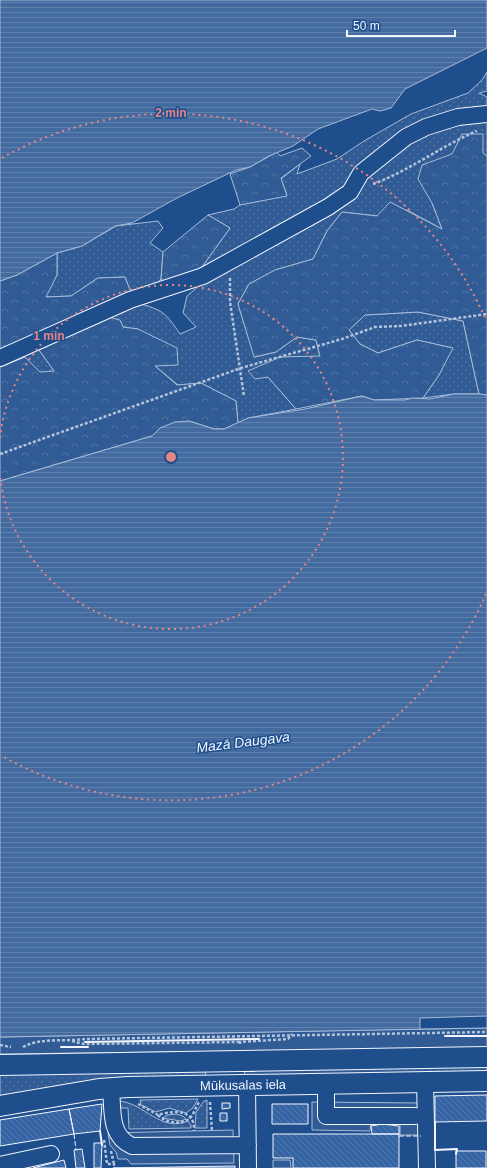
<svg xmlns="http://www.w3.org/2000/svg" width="487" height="1168" font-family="Helvetica,sans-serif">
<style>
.grass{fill:url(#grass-dots);stroke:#a8bbd7}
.forest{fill:url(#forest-crowns);stroke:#a8bbd7}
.built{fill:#305b95;stroke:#a8bbd7}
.water{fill:url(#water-rules);stroke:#a8bbd7}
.pier{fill:#1f4e8c;stroke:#a8bbd7}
.building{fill:url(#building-back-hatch);stroke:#f2f6ff}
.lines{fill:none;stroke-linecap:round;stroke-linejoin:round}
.minor-casing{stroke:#f2f6ff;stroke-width:18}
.major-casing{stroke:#f2f6ff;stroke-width:22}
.path{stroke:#b3c4dc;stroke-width:2.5;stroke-dasharray:3 2;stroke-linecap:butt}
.minor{stroke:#1f4e8c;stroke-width:16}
.major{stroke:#1f4e8c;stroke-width:20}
.fence{stroke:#f2f6ff;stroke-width:1;stroke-dasharray:5 2;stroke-linecap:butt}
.wall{stroke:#f2f6ff;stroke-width:2}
.ring{fill:none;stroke:#e38589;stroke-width:2;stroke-dasharray:2 4}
.labels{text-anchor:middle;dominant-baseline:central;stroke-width:3;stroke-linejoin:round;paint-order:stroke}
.street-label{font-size:13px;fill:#f2f6ff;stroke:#1f4e8c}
.water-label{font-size:14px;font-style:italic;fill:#f2f6ff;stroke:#1f4e8c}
.centre{fill:#e38589;stroke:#1f4e8c;stroke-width:2}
.ring-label{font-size:12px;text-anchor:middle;font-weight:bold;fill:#e38589;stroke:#1f4e8c;stroke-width:3;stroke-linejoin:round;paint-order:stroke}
</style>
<defs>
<pattern id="grass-dots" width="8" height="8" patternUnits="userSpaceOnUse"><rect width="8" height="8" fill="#305b95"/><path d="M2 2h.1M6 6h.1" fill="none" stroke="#4e73a5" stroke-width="1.8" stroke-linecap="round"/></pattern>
<pattern id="forest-crowns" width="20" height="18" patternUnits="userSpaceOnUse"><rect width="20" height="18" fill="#305b95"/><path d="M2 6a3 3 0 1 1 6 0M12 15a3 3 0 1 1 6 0" fill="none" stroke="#4e73a5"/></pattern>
<pattern id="water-rules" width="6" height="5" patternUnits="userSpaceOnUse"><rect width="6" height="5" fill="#446ba0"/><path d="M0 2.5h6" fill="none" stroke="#5f81ae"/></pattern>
<pattern id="building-back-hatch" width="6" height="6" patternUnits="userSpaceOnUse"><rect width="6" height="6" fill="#3563a3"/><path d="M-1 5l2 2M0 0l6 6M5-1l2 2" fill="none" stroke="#537ab1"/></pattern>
</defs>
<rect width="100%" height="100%" fill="#1f4e8c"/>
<path class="grass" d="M487,72V91L479,93L487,97V156L483,154L432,203L442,229L407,210L377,216L342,212L327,231L313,259L275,270L249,284L238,304L255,357L276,352L297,337L316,340L320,357H280L268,377L296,409L248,418L238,423L236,401L201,383L178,385L155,366L138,329L123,327L39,350L54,371L40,373L25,357L0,367V349L132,295L125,277L98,278L71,296L45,297L57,275V253L82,246L116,226L158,221L163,228L150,243L163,252L161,279L141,304C165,311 166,314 180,334L196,327L183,313L187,296L211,275L199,271L230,228L208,215L234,209L240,205L287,195L281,179L300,164L297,174L337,159L364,141L411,114L468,93L482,80Z
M418,312L463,321L479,394H454L423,398L439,375L452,348L417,340L378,353L360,344L349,330L365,315Z
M487,1065V1073L245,1076L244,1068Z
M205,1070L206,1078L0,1098V1073Z
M198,1099L193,1108L186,1113L169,1108L156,1112L141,1105L140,1100Z
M207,1100V1128H195L196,1112L204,1101Z
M118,1101C144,1102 160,1133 188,1121L191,1125V1128L129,1129L128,1108H118Z
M176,1114L183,1116L186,1119L181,1121L162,1118L168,1115Z"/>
<path class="forest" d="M462,134H483V153L487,156V395L479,394L463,321L418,312L365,315L349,330L360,344L378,353L417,340L453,348L439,375L423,398L374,400L362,396L296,409L268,377L255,379L248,371L280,357L320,356L316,340L297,337L276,352L254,357L238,304L249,284L275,270L313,259L327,231L342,212L377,216L390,202L442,229L432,203L418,179L422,165L452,154Z
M302,148L311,156L281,178L287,196L240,205L230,174L250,167L277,152L280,156Z
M208,215L230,228L199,271L169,284L161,279L163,252Z
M57,253V275L46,297L71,296L98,278L125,277L132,295L0,349V281L17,275Z
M108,317L120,320L123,327L138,329L177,348L178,365L155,366L177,385L201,383L236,401L238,423L224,429H214L189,421L160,428L152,436L0,481V367L25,357L40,372L54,371L39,350Z"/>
<path class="built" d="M487,1016V1048L0,1054V1037L419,1029Z
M312,1102L420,1103L423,1135H400V1120H371L370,1131L312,1130Z
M233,1130L234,1163L131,1164L127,1159H118L116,1152L110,1145L108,1133Z
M273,1160H290L291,1168H273Z"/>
<path class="water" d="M0,0H487V48L405,89L391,108L380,111L372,109L318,129L293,146L269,156L250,167L236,170L177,198L132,223L115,226L82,246L57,253L17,275L0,281Z
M454,394H479L487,395V1028L0,1037V481L152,436L160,428L175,422L189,421L214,429H224L248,418L305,409L362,396L374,400H405L412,398L430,399Z"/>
<path class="pier" d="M487,1016V1028L420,1029V1018Z"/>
<path class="building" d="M487,1095V1121L435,1122V1096Z
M222,1103H230V1108L222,1109Z
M102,1104L100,1131L74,1134L69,1109Z
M272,1104H308V1124H272Z
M69,1109L74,1134L0,1146V1120Z
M220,1113H227V1121H220Z
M383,1124L399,1126V1134H372L371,1126Z
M273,1134H399V1168H293V1158H273Z
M94,1143H102L101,1168H94Z
M82,1149L85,1168H76L74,1150Z
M456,1151H486V1168H456Z
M64,1160L66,1168H33Z
M235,1166V1168H113H114Z"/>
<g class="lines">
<defs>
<path id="minor" d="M0,358L130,300L203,276L328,207L350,192L361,173L406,137L426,127L458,117L487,114
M425,1082L427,1168
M326,1083V1116H415
M247,1085L248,1168
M111,1088C113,1110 109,1136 132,1146L248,1145
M0,1165L51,1154"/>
<path id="major" d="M0,1065L487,1057
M0,1106L99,1089L128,1087L487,1081"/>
</defs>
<use href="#minor" class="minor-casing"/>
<use href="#major" class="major-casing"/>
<path class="path" d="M373,184C409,171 441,146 477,131
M230,278V302L244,396
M0,454L241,368L342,339L375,327L401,326L487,314
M72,1041L84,1044L240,1042
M240,1044V1042L288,1039L292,1034
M0,1045L11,1047
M23,1047C41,1037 65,1042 85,1039L487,1032
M210,1102L212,1131
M138,1104L158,1115C168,1112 188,1108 193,1122C194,1125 194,1128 194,1131
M158,1115C165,1123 183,1126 191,1117C194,1113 196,1107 199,1102
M104,1140L107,1164H114V1168
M111,1151L114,1164"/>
<use href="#minor" class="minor"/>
<use href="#major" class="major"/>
<path class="fence" d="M74,1134L76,1150
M399,1136H421"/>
<path class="wall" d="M445,1036H487
M85,1042L259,1039
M61,1047H88
M435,1122V1150L457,1149L456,1154
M100,1131L102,1145"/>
</g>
<g class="ring">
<path d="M0 438A172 172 0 1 1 0 476"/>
<path d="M486 594A344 344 0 0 1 2 756M2 158A344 344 0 0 1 486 320"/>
</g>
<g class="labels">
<g class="street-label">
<text transform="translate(243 1085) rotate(-1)">Mūkusalas iela</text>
</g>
<g class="water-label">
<text transform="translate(243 742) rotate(-7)">Mazā Daugava</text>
</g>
</g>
<circle cx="171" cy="457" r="6" class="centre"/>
<g class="ring-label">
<text x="171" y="117">2 min</text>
<text x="49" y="340">1 min</text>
</g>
<path d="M347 30v6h108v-6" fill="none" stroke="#f2f6ff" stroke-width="2"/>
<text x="353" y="30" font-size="12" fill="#f2f6ff" stroke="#1f4e8c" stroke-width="3" paint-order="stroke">50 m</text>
</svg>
